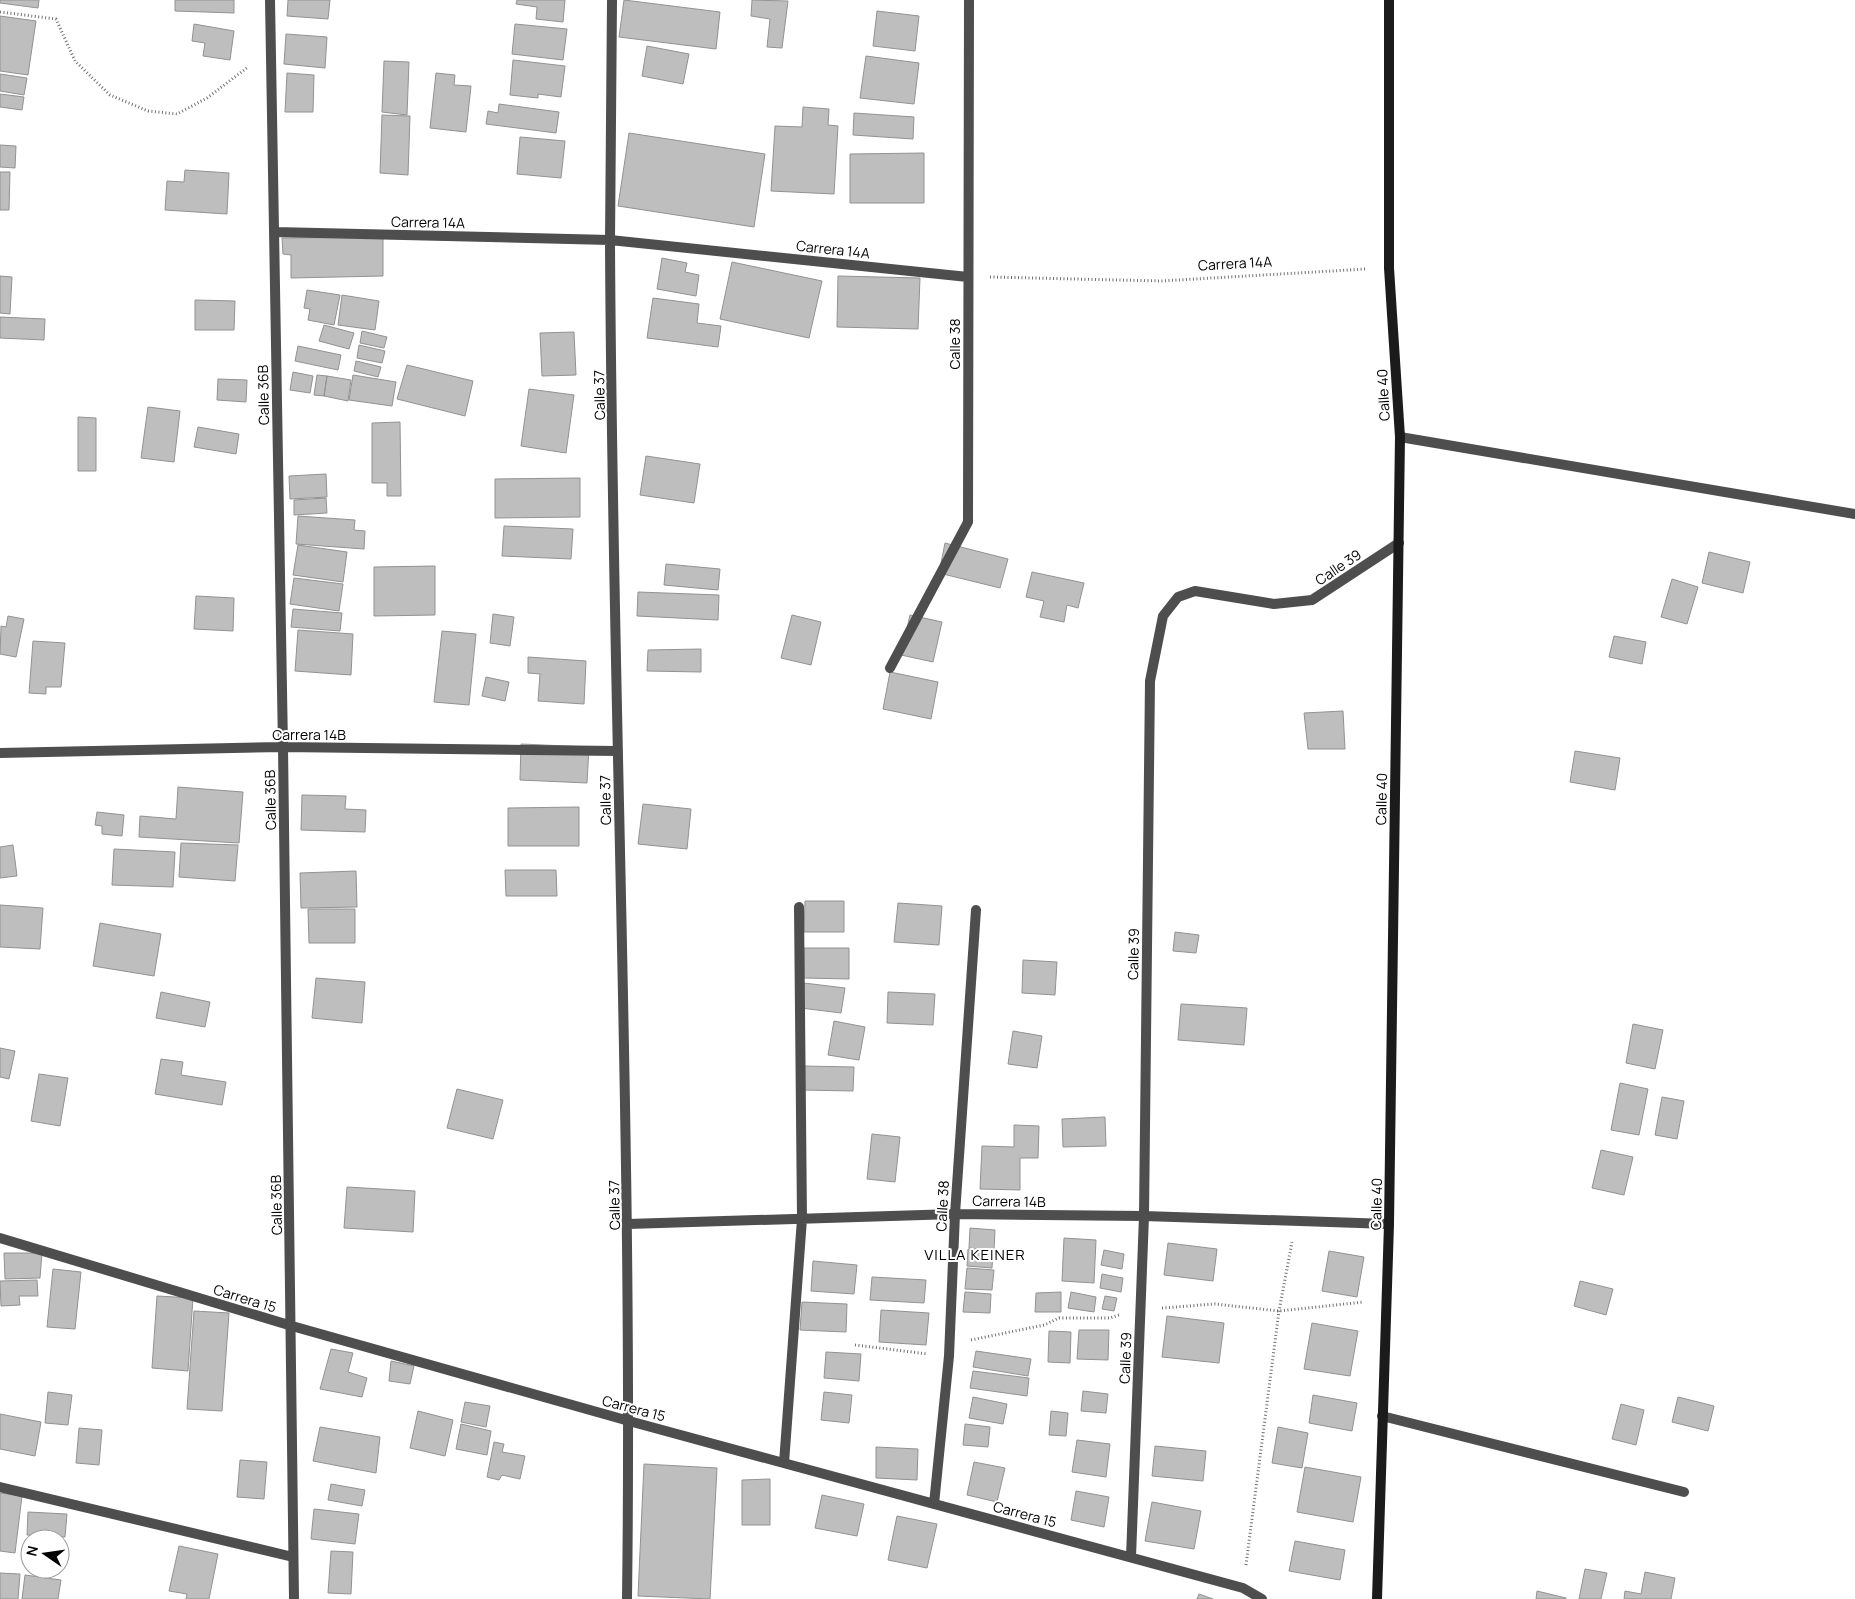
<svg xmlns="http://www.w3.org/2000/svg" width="1855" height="1599" font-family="Manrope,sans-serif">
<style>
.building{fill:#bebebe;stroke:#929292}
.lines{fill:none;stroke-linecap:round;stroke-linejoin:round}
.path{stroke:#707070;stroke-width:3;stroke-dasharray:1 2.5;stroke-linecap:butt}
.street{stroke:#4e4e4e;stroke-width:10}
.secondary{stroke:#1b1b1b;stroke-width:10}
.labels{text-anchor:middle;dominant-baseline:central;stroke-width:4;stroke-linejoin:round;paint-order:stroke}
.street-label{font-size:14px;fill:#000;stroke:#fff}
.neighbourhood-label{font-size:15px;letter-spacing:1px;fill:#000;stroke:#fff}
</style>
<rect width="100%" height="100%" fill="#fff"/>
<path class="building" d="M0,0H39L38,8L0,3Z
M175,0H234V13L175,11Z
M288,0H330L328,19L287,16Z
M517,0H565L563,22L536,19L537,7L516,4Z
M624,0L720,12L716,49L619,37Z
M752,0L788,1L782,48L767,47L770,19L751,16Z
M877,11L919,16L915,51L873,46Z
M0,16L36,21L28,75L0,71Z
M194,24L234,31L230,60L203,56L205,43L192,41Z
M515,24L567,29L563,60L512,54Z
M286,34L327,37L325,68L284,64Z
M647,46L689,54L683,84L642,76Z
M866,56L919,63L914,104L860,98Z
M513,60L565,66L561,97L538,94V98L510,95Z
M384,61L409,62L407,115L382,112Z
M287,73L314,75L313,112H285Z
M436,73L455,75L454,85L471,86L466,132L430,128Z
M0,74L27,78L24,95L0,91Z
M0,94L24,97L22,110L0,107Z
M499,104L559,112L556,133L486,124L488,111L498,113Z
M803,107L829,109L828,125L838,126L834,194L771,191L775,126L802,127Z
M854,113L914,117L913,139L853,135Z
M382,115L410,116L408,175L380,173Z
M629,133L765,154L754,227L618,206Z
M520,137L565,141L561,178L517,174Z
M0,145L16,146L15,168L0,167Z
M924,153V203H850V154Z
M185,170L229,173L227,214L165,210L167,181L184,182Z
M0,172H10L9,210H0Z
M383,237V276L291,278V255L283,254L282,238Z
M662,258L687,263L685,272L699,275L696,296L657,289Z
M732,262L822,281L809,338L720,319Z
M0,276L12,277L10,314L0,313Z
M838,276L920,278L918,329L837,327Z
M307,290L340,295L334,325L308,320L310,309L304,308Z
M342,295L379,301L375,330L338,325Z
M653,298L699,304L697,323L721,326L718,347L647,338Z
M195,300L235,301L234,330H195Z
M0,317L45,319L44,340L0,338Z
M324,325L354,333L349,349L319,341Z
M362,331L387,337L384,348L360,343Z
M574,332L576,375L542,376L540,333Z
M359,345L385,351L382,363L357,358Z
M298,346L341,355L338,370L295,361Z
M356,361L381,367L378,377L354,371Z
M407,365L473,381L465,416L397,399Z
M293,372L313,376L310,393L290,390Z
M317,375L327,376L324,396L314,395Z
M353,375L396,382L392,406L349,400Z
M327,376L351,380L348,401L324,396Z
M218,379L247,380L246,402L217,400Z
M529,389L574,395L566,453L521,446Z
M148,407L180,411L174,462L141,458Z
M78,417L96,418V471H78Z
M400,422L401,496H387V483H372V423Z
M198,427L239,434L236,454L194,447Z
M646,456L700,464L694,503L640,495Z
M326,474L327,497L290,499L289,476Z
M580,478V517L495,518V479Z
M326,498L327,513L294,515V500Z
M298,516L355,520L354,530L365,531L364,549L296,544Z
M504,526L573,529L571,559L502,556Z
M945,543L1008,559L1000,588L939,573Z
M298,545L347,552L343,582L293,575Z
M1709,552L1750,562L1743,593L1702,583Z
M666,564L720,569L718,590L664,585Z
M435,566V615L374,616V567Z
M1032,572L1084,583L1078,608L1067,605L1064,622L1040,617L1044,601L1026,597Z
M294,578L343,584L339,611L290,604Z
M1672,579L1698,587L1687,624L1661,617Z
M638,592L719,595L718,620L637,616Z
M196,596L234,598L233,631L194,629Z
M293,609L342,613L340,631L291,627Z
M493,614L514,617L510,646L490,643Z
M792,615L821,622L811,665L781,658Z
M910,615L942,622L933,662L901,655Z
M8,616L24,619L16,657L0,654L1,626L6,627Z
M298,630L353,634L351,675L295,671Z
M442,631L476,634L469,705L434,702Z
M1614,636L1646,642L1642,664L1609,657Z
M33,641L65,643L61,687H46V694L29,693Z
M701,649V672L647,671L648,650Z
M528,657L586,661L584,704L538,701L540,674L528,673Z
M890,672L938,682L931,719L883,709Z
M486,677L509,682L505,701L482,696Z
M1343,711L1345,749H1308L1304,713Z
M521,744L589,747L587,783L520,780Z
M1575,751L1620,758L1615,790L1570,782Z
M178,787L243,792L239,843L139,837L140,816L176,819Z
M302,795L346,796L345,809L366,810L365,832L301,830Z
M643,804L691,809L687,849L638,844Z
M579,807V846H508V808Z
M97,812L124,815L122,836L102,834V826L95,825Z
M181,843L238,845L235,881L179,877Z
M13,845L17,876L0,878V847Z
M114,849L175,852L173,887L112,885Z
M505,870H556L557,896H506Z
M356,871L357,907L301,908L300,873Z
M805,901H844V932H804Z
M898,903L942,906L939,945L894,942Z
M0,905L43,908L40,949L0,947Z
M308,909H355V943H309Z
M100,923L161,934L154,976L93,966Z
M1175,932L1199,935L1196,953L1173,951Z
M804,948H849V979L804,978Z
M1023,960L1057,962L1055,995L1022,993Z
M316,978L365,982L362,1023L312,1018Z
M804,983L845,988L841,1013L801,1008Z
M161,992L210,1002L205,1027L156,1018Z
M888,992L935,994L933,1025L887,1023Z
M1181,1004L1247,1008L1244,1045L1178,1040Z
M834,1021L865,1027L859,1060L828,1055Z
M1633,1024L1663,1030L1655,1069L1626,1063Z
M1013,1031L1042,1036L1037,1068L1008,1064Z
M0,1048L15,1051L9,1079L0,1077Z
M161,1059L183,1062L181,1075L226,1082L222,1105L155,1094Z
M803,1066L854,1067L853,1091L802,1090Z
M39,1074L68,1078L60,1126L31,1121Z
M1620,1083L1648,1089L1639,1135L1611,1130Z
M457,1089L503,1100L493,1139L447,1128Z
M1662,1097L1684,1101L1677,1139L1655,1135Z
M1105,1117L1106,1146L1063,1147L1062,1119Z
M1014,1125L1039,1126L1038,1158H1020V1190L980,1189L982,1146L1014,1147Z
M872,1134L900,1137L895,1182L867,1179Z
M1601,1150L1633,1157L1624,1195L1592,1188Z
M347,1187L415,1191L413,1232L344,1228Z
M970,1228L995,1230L994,1251L969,1248Z
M1064,1238L1096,1240L1094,1283L1062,1281Z
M1168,1243L1217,1249L1213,1281L1164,1275Z
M968,1249L993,1252L992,1268L967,1266Z
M1104,1250L1124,1254L1122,1269L1101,1265Z
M1329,1251L1364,1257L1357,1297L1322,1291Z
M4,1253H42L40,1278L5,1279Z
M813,1261L857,1265L854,1294L811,1291Z
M967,1268L994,1270L992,1290L965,1289Z
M53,1269L81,1272L75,1329L47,1327Z
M1102,1274L1123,1278L1121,1292L1100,1288Z
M872,1277L926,1280L924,1303L870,1300Z
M37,1280L38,1296H19L20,1305L1,1306L0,1281Z
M1580,1281L1613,1289L1606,1315L1574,1306Z
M965,1292L991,1294L990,1313L963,1312Z
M1061,1292V1312H1035L1036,1293Z
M1071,1292L1096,1297L1094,1312L1068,1308Z
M157,1296L193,1298L188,1371L152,1368Z
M1105,1296L1117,1298L1114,1311L1102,1309Z
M802,1302L847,1304L846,1332L800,1330Z
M881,1310L929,1313L926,1345L879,1342Z
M194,1311L229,1313L222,1411L187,1409Z
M1167,1316L1224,1323L1219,1363L1162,1357Z
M1312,1323L1358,1331L1350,1376L1304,1369Z
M1079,1330H1109L1108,1360L1077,1359Z
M1049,1331L1071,1332L1070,1363L1048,1362Z
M331,1349L353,1353L348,1372L367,1378L362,1397L320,1389Z
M976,1351L1031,1359L1028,1376L973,1367Z
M826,1352L861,1354L859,1381L824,1378Z
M391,1361L414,1366L410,1384L389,1381Z
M973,1371L1029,1378L1027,1396L970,1388Z
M1083,1391L1108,1394L1106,1413L1081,1411Z
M48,1392L72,1395L68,1425L45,1423Z
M824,1392L852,1395L849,1423L821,1420Z
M1313,1395L1357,1403L1352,1431L1309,1423Z
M973,1397L1007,1404L1003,1424L969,1418Z
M1678,1397L1714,1406L1708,1431L1672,1422Z
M465,1402L490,1406L486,1427L461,1422Z
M1621,1404L1644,1410L1636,1445L1612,1439Z
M418,1411L453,1420L445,1456L410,1448Z
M1051,1411L1068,1413L1066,1436L1049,1435Z
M0,1414L41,1422L35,1456L0,1449Z
M461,1424L491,1431L487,1455L456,1449Z
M965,1424L990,1427L988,1447L963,1445Z
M320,1427L380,1437L376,1473L313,1461Z
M1278,1427L1308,1433L1302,1468L1272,1463Z
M79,1428L102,1430L99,1465L76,1463Z
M1077,1440L1110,1444L1106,1477L1072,1472Z
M494,1442L504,1444L502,1452L525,1456L520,1479L502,1475L499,1480L487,1477Z
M1155,1446L1206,1451L1203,1481L1152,1476Z
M876,1447L918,1449L917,1480L876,1478Z
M240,1460L267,1462L264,1499L237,1497Z
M974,1462L1005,1468L997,1502L967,1495Z
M644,1464L717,1468L710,1599L638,1596Z
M1305,1467L1361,1477L1353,1522L1297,1512Z
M770,1479V1525H742V1480Z
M331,1484L365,1490L362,1506L328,1500Z
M1076,1491L1109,1497L1104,1527L1071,1520Z
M0,1493L22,1496L15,1553L0,1551Z
M822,1495L864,1504L857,1536L815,1528Z
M1152,1502L1201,1511L1194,1549L1145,1541Z
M314,1509L359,1514L355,1544L311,1539Z
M28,1512L67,1514L65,1537L27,1535Z
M897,1516L937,1524L927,1568L888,1560Z
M1295,1541L1345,1550L1340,1580L1289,1571Z
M179,1546L218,1554L209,1599H186L187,1594L169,1591Z
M331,1551L353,1552L351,1594L328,1593Z
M1585,1569L1607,1573L1601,1599H1579Z
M1645,1572L1675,1578L1671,1599H1624L1625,1591L1641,1594Z
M0,1573L20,1574L18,1599H0Z
M25,1575L61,1580L58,1599H22Z
M1537,1591L1566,1598V1599H1536Z
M1199,1594L1213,1599H1197Z"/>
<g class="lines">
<path class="path" d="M0,12L56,19L75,61L110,95L148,111L177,114L207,98L248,67
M990,277L1161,281L1366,269
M1162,1308L1215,1304L1279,1311L1364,1302
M971,1340L1044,1325L1059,1318H1110L1119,1315
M855,1345L928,1354
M1246,1565L1279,1311L1292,1242"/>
<path class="street" d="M270,0L283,747L294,1599
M612,0C612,80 610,161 610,241C612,694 633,1146 627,1599
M275,232L610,240L968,277
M1400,437L1855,514
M890,668L968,522L969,0
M0,753L283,747L618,751
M628,1224L955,1214L1144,1216L1389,1224
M0,1238L292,1326L629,1421L1243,1588L1262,1599
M1382,1416L1684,1492
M784,1463L802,1219L799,907
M0,1487L293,1557
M934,1504L949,1356L955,1214L976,910
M1131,1557L1144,1216L1150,681L1163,616L1178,597L1195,591L1274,604L1312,600L1399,543"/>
<path class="secondary" d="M1377,1599L1389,1224L1400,437L1389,268V0"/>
</g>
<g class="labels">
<g class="street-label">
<text transform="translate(428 222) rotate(1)">Carrera 14A</text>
<text transform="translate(833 249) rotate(6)">Carrera 14A</text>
<text transform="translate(1235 263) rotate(-3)">Carrera 14A</text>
<text transform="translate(954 344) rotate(-90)">Calle 38</text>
<text transform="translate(263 395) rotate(-91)">Calle 36B</text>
<text transform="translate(599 395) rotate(-91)">Calle 37</text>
<text transform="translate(1383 395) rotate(-93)">Calle 40</text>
<text transform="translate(1338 567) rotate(-34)">Calle 39</text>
<text x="309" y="734">Carrera 14B</text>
<text transform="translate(1381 799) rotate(-89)">Calle 40</text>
<text transform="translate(270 800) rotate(-91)">Calle 36B</text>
<text transform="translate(605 800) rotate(-91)">Calle 37</text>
<text transform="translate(1133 954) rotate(-89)">Calle 39</text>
<text transform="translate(1009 1201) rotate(1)">Carrera 14B</text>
<text transform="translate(1376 1204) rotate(-89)">Calle 40</text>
<text transform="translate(276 1205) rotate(-91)">Calle 36B</text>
<text transform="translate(614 1205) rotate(-91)">Calle 37</text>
<text transform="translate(942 1206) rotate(-87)">Calle 38</text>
<text transform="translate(245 1298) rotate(17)">Carrera 15</text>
<text transform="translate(1125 1358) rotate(-88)">Calle 39</text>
<text transform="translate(634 1408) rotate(15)">Carrera 15</text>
<text transform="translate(1025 1514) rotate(15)">Carrera 15</text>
</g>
<g class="neighbourhood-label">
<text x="975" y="1254">VILLA KEINER</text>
</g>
</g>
<g transform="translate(45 1554) rotate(283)"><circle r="24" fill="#ffffff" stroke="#999999"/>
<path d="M0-4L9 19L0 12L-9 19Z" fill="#000000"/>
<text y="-8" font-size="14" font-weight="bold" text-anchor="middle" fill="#000000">N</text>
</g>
</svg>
